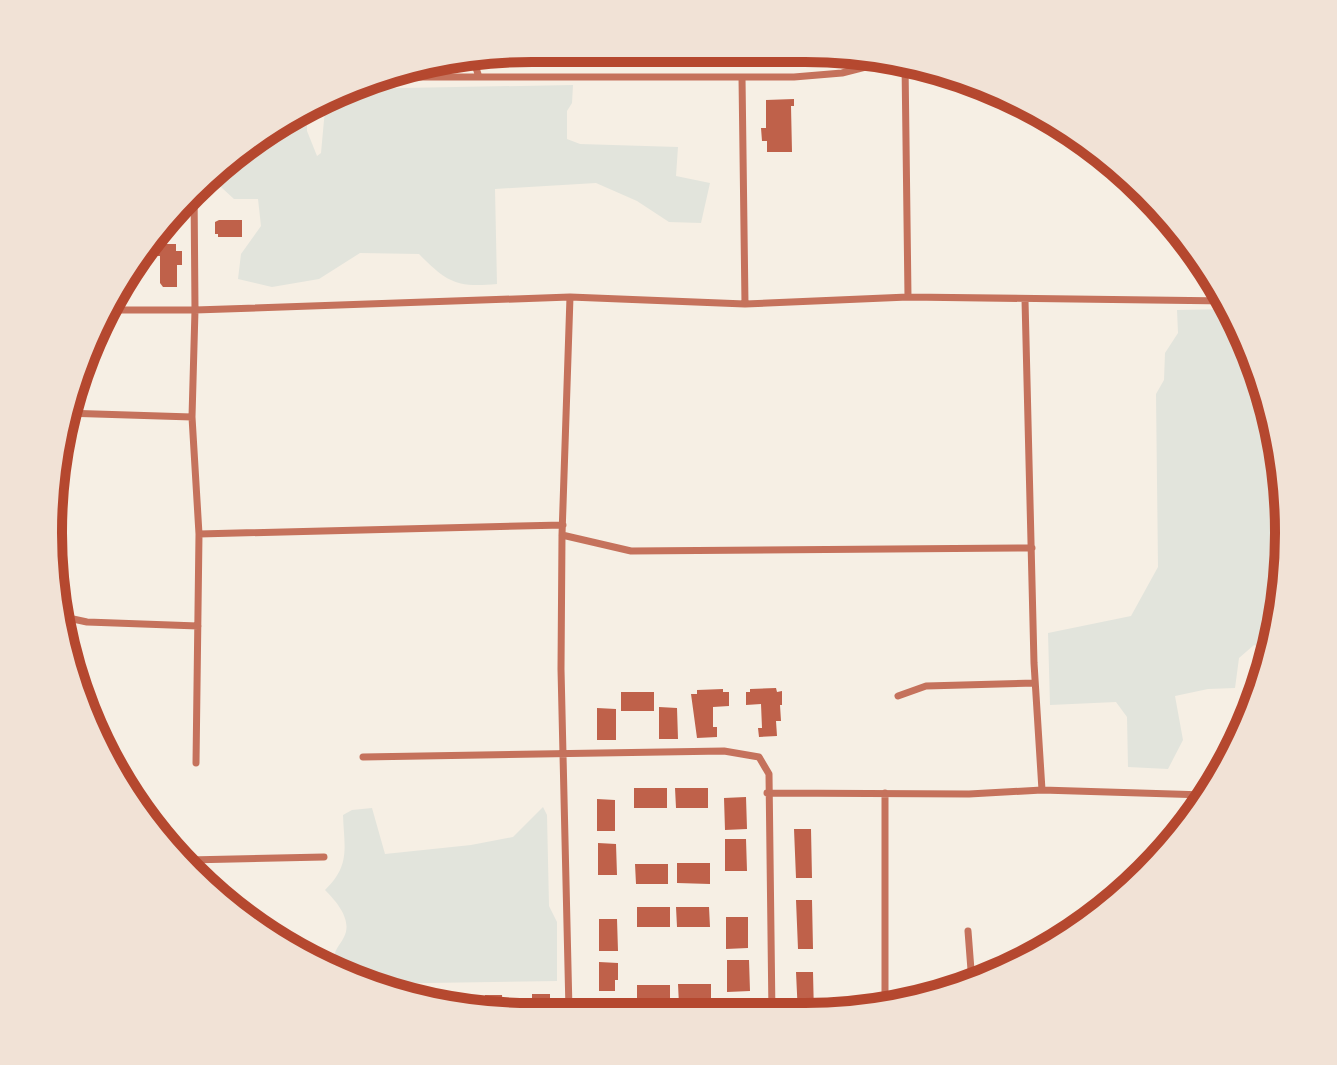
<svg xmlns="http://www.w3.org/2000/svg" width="1337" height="1065" font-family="Quicksand,sans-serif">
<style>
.green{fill:#e2e4dc}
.building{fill:#bf614a}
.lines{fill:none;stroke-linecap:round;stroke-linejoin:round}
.minor{stroke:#c5725c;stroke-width:7}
.rim{fill:none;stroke:#b5482f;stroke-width:10}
</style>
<rect width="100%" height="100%" fill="#f6efe4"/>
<path class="green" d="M533,48L740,49L714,63H518L496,58V53Z
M781,49H836L859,54L819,63H757Z
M573,85L572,103L567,111V139L580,144L678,147L676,176L710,183L701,223L669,222L637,201L596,183L495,189L497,284C456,288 447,282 419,254L360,253L319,279L272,287L238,279L241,254L261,226L258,199H234L209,176L291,113L307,106V131L317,156L321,153L326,98L347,89Z
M1230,309L1285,470L1272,658L1268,668L1269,652L1254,645L1239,658L1235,688L1208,689L1175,696L1183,740L1168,769L1128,767L1127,717L1116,702L1050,705L1048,633L1131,616L1158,567L1156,394L1164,380L1165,353L1178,333L1177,310Z
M543,807L547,815L549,906L557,922V981L360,984L347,980L324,967L334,961C334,949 339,947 344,937C353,920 336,901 325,890C351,865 344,847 343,815L352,810L372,808L385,854L471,845L513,837Z"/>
<path class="building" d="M794,99V106H791L792,152H767V141H762L761,128H766V100Z
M219,220H242V237H218V234H215V222Z
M160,244H176V251H182V265H177V287H163L160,283V256H153V246H160Z
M776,688L777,692L782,691V705H780L781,721H776L777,736L759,737L758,728H762L761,704L746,705V692H750V689Z
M723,689V692H729V706L713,707V727H717V737L697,738L691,694H697V690Z
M621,692H654V711H621Z
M659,707L677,708L678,739H659Z
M597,708L616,709V740H597Z
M634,788H667V808H634Z
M675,788H708V808H676Z
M746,797L747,829L725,830L724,798Z
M597,799L615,800V831H597Z
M794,829H811L812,878H796Z
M725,839H746L747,871H725Z
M598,843L616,844L617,875H598Z
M677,863H710V884L677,883Z
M635,864H668V884H636Z
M796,900H812L813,949H798Z
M637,907H670V927H637Z
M676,907H709L710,927H677Z
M726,917H748V948L726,949Z
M599,919H617L618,951H599Z
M727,960H749L750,991L727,992Z
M599,962L618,963V980H615V991H599Z
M796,972H813L814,1015H798Z
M678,984H711V1005H679Z
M637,985H670V1006H637Z
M532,994H550V1010L521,1009V998H532Z
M485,995H502L503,1009L474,1008V999H484Z
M457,998V1008H438L411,999Z"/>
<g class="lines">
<path class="minor" d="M472,56L479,77
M905,63L908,297
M376,77H794L842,73L893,60
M742,77L745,304
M1089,155H1101
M194,187L195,310L192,417L199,534L196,763
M1025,300L1034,663L1042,790
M105,310H195L570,297L745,304L908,297L1228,301
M64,413L192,417
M199,534L563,525
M562,535L631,551L1032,548
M59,616L87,622L198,626
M898,696L926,686L1035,683
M363,757L724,751L759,757L769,774L772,1015
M767,793L969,794L1042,790L1205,795
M885,793V995L891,1007
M188,860L324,857
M968,931L972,983
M569,1010L561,669L562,535L570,297"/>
</g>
<path d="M0 0H1337V1065H0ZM532 62H805A470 470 0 0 1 1275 532V533A470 470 0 0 1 805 1003H532A470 470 0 0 1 62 533V532A470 470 0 0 1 532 62Z" fill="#f1e2d6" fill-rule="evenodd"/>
<path class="rim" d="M532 62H805A470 470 0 0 1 1275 532V533A470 470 0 0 1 805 1003H532A470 470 0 0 1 62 533V532A470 470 0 0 1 532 62Z"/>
</svg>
